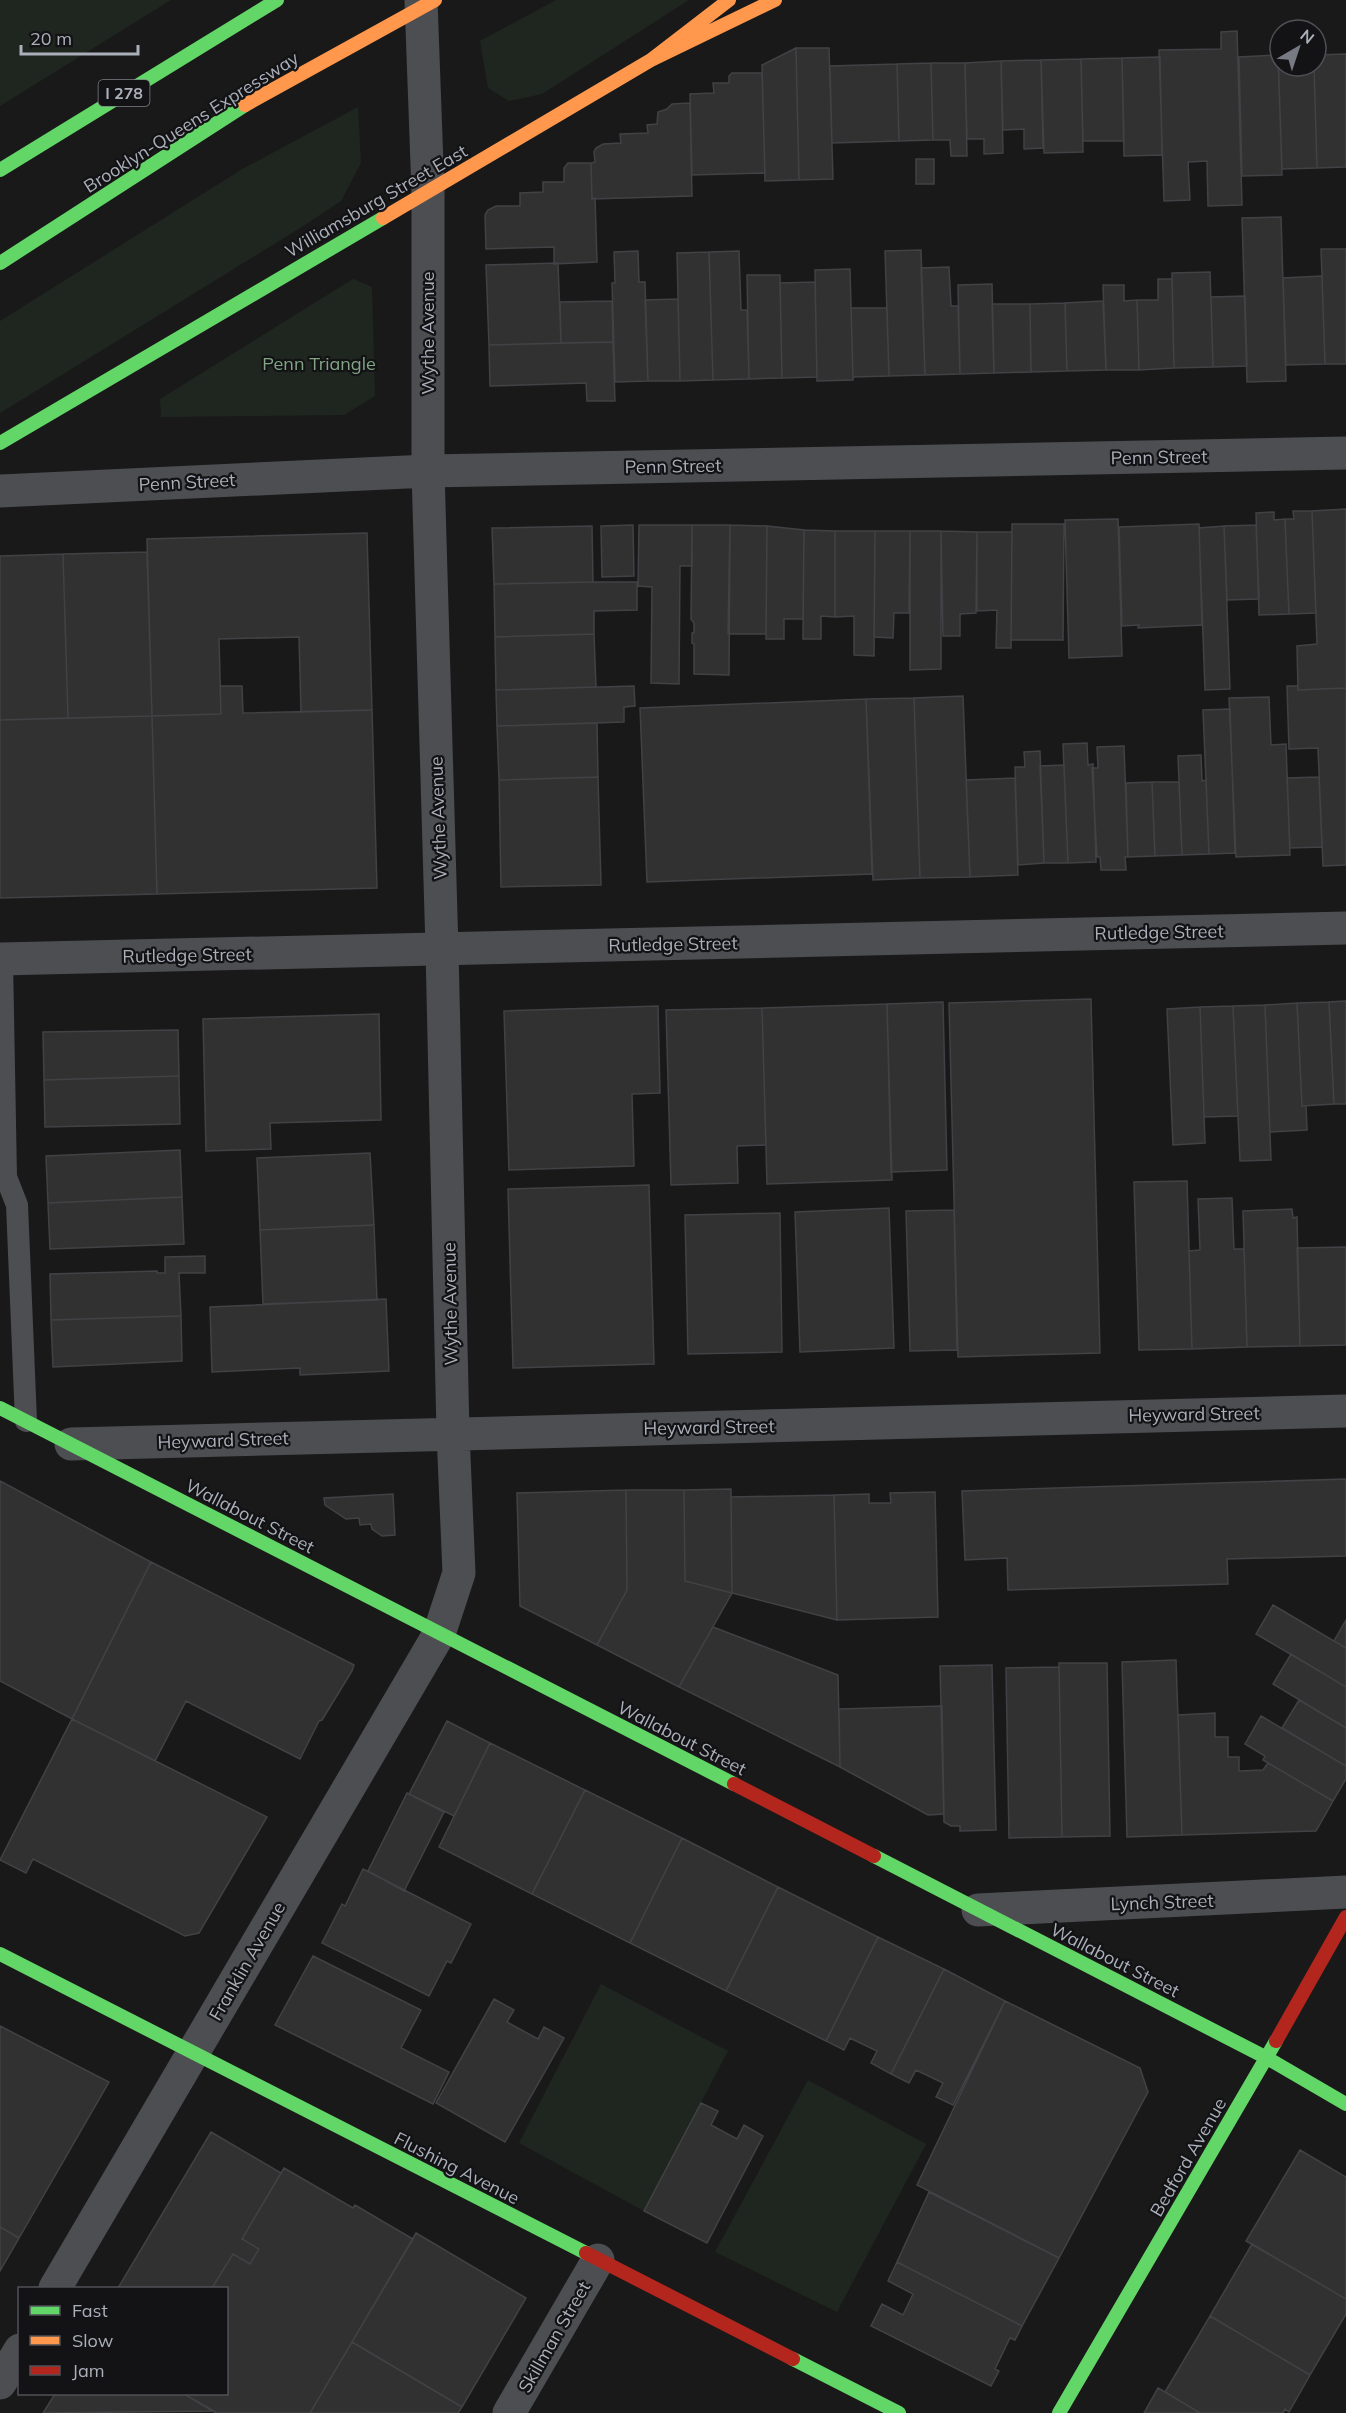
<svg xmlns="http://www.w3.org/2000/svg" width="1346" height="2413" font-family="Mulish,sans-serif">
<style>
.green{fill:#1f2620}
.building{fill:#313131;stroke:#414245;stroke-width:1.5}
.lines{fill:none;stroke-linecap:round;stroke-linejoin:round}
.lane{stroke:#4d4e52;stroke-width:22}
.street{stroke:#4d4e52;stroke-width:33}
.fast{stroke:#63d668;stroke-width:14}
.slow{stroke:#ff974d;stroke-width:14}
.jam{stroke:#b3261e;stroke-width:14}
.slow-bridge{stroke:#ff974d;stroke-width:14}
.labels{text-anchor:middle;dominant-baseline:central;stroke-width:4.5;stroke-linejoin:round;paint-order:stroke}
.shield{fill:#131315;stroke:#7d8088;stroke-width:1.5}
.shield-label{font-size:16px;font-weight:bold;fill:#aaafba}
.street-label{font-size:18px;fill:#aaafba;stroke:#131315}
.park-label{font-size:18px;fill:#82a585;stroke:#131315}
</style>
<rect width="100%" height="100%" fill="#191919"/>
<path class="green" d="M0,0H171L0,106Z
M556,0H689L542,94L509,101L488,88L480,41Z
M358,107L361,163L341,201L305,225L0,413V321L244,168Z
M353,279L372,287L375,396L344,415L161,417L160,399Z
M601,1984L728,2051L644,2211L519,2143Z
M808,2080L926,2144L837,2312L715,2252Z"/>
<path class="building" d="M1237,31L1242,205L1208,206L1207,161L1188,162L1190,200L1164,201L1159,50L1221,49V32Z
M796,48L799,180L765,181L762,65Z
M796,48H829L833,179L799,180Z
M1346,54V167L1317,168L1314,66H1316V55Z
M1278,55L1282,175L1242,176L1239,57Z
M1278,55L1280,66H1314L1317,168L1282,169Z
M1160,57L1162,155L1124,156L1122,58Z
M1122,58L1124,141H1083L1081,59Z
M1081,59L1083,152L1044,153L1041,60Z
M1041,60L1043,148L1024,149V129L1003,130L1001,61Z
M1001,61L1003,153L984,154V139H967L965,63Z
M931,63L933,140L899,141L897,64Z
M931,63H965L967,156H951L950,140H933Z
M897,64L899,141L832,143L830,66Z
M732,73H762L765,173L692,175L690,94L714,93L713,83H729V76Z
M690,103L692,196L592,199L591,163L595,162L594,152L596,148L603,144L621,143L620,134L648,133L647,125L657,124L658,112L667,109L672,104Z
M916,159H934V184H916Z
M568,163H591L592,199L595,198L597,262L554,264V247L486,249L485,215L488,210L496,206H520V193L543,192V182H564V168Z
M1281,217L1286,381L1247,382L1242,218Z
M1321,249H1346V364H1325Z
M921,250L925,375L889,376L885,251Z
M638,251L639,282H645L648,381L615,382L612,283H615L614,252Z
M739,251L741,310H747L749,379L713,380L709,252Z
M709,252L713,380L680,381L677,253Z
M558,263L561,343L489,345L486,265Z
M949,267L951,306H958L960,374L925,375L921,268Z
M850,269L853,380L817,381L815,270Z
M1210,272L1213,367L1174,368L1172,273Z
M747,275H780L782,378L749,379Z
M1322,276L1325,364L1286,365L1283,278Z
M1158,279H1172L1174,368L1139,370L1137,300H1158Z
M815,282L817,377L782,378L780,283Z
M992,284L994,373L960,374L958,285Z
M1103,285H1124V301L1137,300L1139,370H1106Z
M1245,296L1247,366L1213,367L1211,297Z
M678,299L680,381H648L645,300Z
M612,301L613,342L561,343L560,302Z
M1103,301L1106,370L1067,371L1065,303Z
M1065,303L1067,371L1031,372L1030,304Z
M992,304H1030L1031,372L994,373Z
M851,308H887L889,376L853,377Z
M613,342L615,401H587L586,383L490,386L489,345Z
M1346,509V688L1298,690L1297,646L1317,644L1312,511Z
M1293,511H1312L1316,613L1289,614L1285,519H1294Z
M1274,512V520L1285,519L1289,614L1259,615L1256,513Z
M1118,519L1122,656L1069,658L1065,520Z
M1012,524H1064L1063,640H1011Z
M1199,524L1202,625L1138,628L1139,625L1122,626L1119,527Z
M633,525L634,576L602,577L601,526Z
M639,525H692V566H680L679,684L651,683L652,587L638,586Z
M692,525H730L729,675L694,674V644L692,643V633H694V623L691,619Z
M730,525L767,526L766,634H728Z
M1256,525L1259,599L1227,600L1224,526Z
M592,526L593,582L494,584L492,528Z
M767,526L804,530L803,619H784V639H766Z
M1224,526L1230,689L1205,690L1199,528Z
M804,530L835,531V617L821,616V639H803Z
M835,531H875L874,656L854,655V616L835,617Z
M875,531H910L909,613H894L893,638L874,637Z
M910,531H941V669L910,670Z
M941,531L977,532L976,613L960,614V636H943Z
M977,532H1012L1011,648H996L997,610L977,611Z
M367,533L372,710L301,712L299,637L219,639L221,714L152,716L147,539Z
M147,552L152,716L68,718L63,554Z
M63,554L68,718L0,720V556Z
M593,582H637V610L594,611V634L495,637L494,584Z
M594,634L596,687L496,690L495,637Z
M220,686H242L243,713L372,710L377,888L157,894L152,716L221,714Z
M634,686L635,706L624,707V722L497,726L496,690Z
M1287,686H1298V690L1346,688V865L1323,866L1318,748L1289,749Z
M963,696L970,877L920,878L914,698Z
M1269,697L1271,745L1286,744L1290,855L1236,857L1229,698Z
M914,698L920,878L873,880L866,699Z
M866,699L872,874L647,882L640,708Z
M1230,709L1235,853L1209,854L1203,710Z
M152,716L157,894L0,898V720Z
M597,723L598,777L499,780L497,726Z
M1087,743L1088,765L1093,764L1096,862L1068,863L1063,744Z
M1124,746L1128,857H1125L1126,870H1101L1100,857H1097L1092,768H1098L1097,747Z
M1040,751L1044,863L1018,865L1015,767H1025L1024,752Z
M1201,755L1202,781L1206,780L1209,854L1182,855L1178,756Z
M1064,765L1068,863H1044L1040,766Z
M598,777L601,885L501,887L499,780Z
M1319,777L1322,847L1290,848L1287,778Z
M1015,778L1018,875L970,877L966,780Z
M1152,782L1155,856L1128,857L1126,783Z
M1152,782H1179L1182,855L1155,856Z
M1091,999L1100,1353L958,1357L949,1003Z
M1346,1001V1104H1334L1329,1002Z
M943,1002L947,1170L891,1172L887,1004Z
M1329,1002L1334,1104L1302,1106L1297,1003Z
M1297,1003L1302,1106H1306L1307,1130L1270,1132L1265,1005Z
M887,1004L892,1180L767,1184L762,1008Z
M1265,1005L1271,1160L1240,1161L1233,1006Z
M658,1006L660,1093L632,1094L634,1166L509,1170L504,1011Z
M1233,1006L1238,1116L1204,1117L1200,1007Z
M1200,1007L1205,1143L1173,1145L1167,1009Z
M762,1008L766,1145L737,1146L738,1183L671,1185L666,1010Z
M379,1014L381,1120L270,1123L271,1149L206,1151L203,1019Z
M178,1030L179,1076L44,1080L43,1032Z
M179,1076L180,1124L45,1127L44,1080Z
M180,1150L182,1197L48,1203L46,1156Z
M370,1153L374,1225L260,1230L257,1158Z
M1187,1181L1192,1349L1139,1350L1134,1182Z
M649,1185L654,1364L513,1368L508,1189Z
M182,1197L184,1244L50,1249L48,1203Z
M1232,1198L1234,1249H1244L1247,1347L1192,1349L1189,1251L1200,1250L1198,1199Z
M889,1208L894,1348L800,1352L795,1212Z
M1292,1209L1293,1218L1297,1217L1300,1346L1247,1347L1243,1211Z
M954,1210L957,1350L910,1351L906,1211Z
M780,1213L782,1352L688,1354L685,1215Z
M374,1225L377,1300L263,1304L260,1230Z
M1346,1247V1345L1300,1346L1297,1248Z
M205,1256V1273H179L181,1316L51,1320L50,1274L157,1271V1273H165V1257Z
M386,1299L389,1371L300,1375V1368L212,1372L210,1307Z
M181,1316L182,1361L53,1367L51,1320Z
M1346,1479V1556L1227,1559L1228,1584L1008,1590L1007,1558L965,1560L962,1491Z
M0,1481L151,1562L72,1719L0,1681Z
M731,1489L732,1593L685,1581L684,1490Z
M626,1490L627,1590L597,1645L520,1606L517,1493Z
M626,1490H684L685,1581L732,1593L679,1687L597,1645L627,1590Z
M935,1492L938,1617L837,1620L834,1495L869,1494V1503H891L890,1493Z
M393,1494L395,1535L382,1536L372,1529L371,1524L360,1525L359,1518L346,1519L325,1505L324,1498Z
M834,1495L837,1620L732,1593L731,1497Z
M151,1562L354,1665L352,1671L322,1720L319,1721L300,1759L186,1701L155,1761L72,1719Z
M1273,1605L1346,1648V1687L1256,1634Z
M1346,1620V1648L1334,1641Z
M713,1627L838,1675L840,1767L679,1687Z
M1291,1654L1346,1687V1728L1273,1684Z
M1176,1660L1182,1835L1127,1837L1122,1662Z
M1059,1663H1107L1110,1836L1062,1837Z
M992,1665L996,1830L960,1831V1826H951L944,1822L940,1666Z
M1059,1667L1062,1837L1009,1838L1006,1668Z
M1299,1700L1346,1728V1766L1282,1728Z
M942,1706L944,1814L928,1815L840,1767L839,1709Z
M1215,1713V1737H1228V1757H1239V1771L1263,1770L1268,1763L1333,1801L1316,1831L1182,1835L1178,1715Z
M1261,1716L1346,1766V1779L1333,1801L1263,1760L1265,1756L1245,1744Z
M72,1719L267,1817L199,1933L185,1936L33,1859L26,1873L0,1860Z
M447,1721L490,1743L454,1816L409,1794Z
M490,1743L585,1790L532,1894L439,1847Z
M585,1790L682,1838L630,1943L532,1894Z
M407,1793L444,1812L404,1891L368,1871Z
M682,1838L778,1887L726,1991L630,1943Z
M363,1869L471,1924L451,1963L447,1961L429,1996L322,1943L342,1904L345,1906Z
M778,1887L878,1937L826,2041L726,1991Z
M878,1937L944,1969L891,2074L871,2063L877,2051L850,2038L844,2050L826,2041Z
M313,1956L421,2010L401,2048L449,2072L433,2104L275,2025Z
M944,1969L1005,2001L953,2105L936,2097L943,2083L916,2070L909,2083L891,2074Z
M494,1999L514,2010L507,2022L538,2039L544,2027L564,2038L505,2142L436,2103Z
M1005,2001L1140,2068L1148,2092L1059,2258L917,2185Z
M0,2026L109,2082L19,2238L0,2227Z
M701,2103L718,2111L711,2125L737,2139L744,2125L763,2136L707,2243L644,2211Z
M211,2132L281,2173L242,2239L259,2249L250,2264L233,2254L212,2288H118Z
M1300,2150L1346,2177V2299L1246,2241Z
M284,2168L353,2208L355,2205L413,2239L310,2413H216L184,2394H226V2288H212L233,2254L250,2264L259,2249L242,2239Z
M929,2192L1059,2258L1022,2326L897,2262Z
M0,2227L19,2238L0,2271Z
M416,2233L526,2298L462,2407L352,2342Z
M1252,2244L1346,2299V2314L1310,2375L1210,2316Z
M897,2262L1022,2326L1015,2340L1010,2338L995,2369L999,2371L991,2386L871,2326L882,2304L903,2315L913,2294L888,2281Z
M1210,2316L1310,2375L1289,2412L1285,2409L1283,2413H1200L1165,2392Z
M352,2342L462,2407L458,2413H310Z
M1158,2388L1165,2392L1200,2413H1144Z
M55,2394H184L214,2411L43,2413Z"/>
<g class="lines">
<path class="lane" d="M2,959L6,1177L17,1205L26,1421"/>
<path class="street" d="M0,491L428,471L1346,453
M0,959L1346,928
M71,1444L1346,1411
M978,1910L1346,1892
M55,2288L439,1634L459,1573L453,1433L442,949L428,471V192L421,0
M0,2383L20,2350
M509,2413L598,2260"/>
<path class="fast" d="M0,170L277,0
M0,263L245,105
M0,443L383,218
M0,1408L734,1784
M874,1856L1267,2058L1346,2104
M0,1954L586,2253
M793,2359L899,2413
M1059,2413L1276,2041"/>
<path class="slow" d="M651,60L729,0
M383,218L651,60L775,0"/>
<path class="jam" d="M734,1784L874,1856
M1276,2041L1346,1917
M586,2253L793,2359"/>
<path class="slow-bridge" d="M245,105L435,0"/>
</g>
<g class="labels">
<rect class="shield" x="98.5" y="80" width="51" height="26" rx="4.5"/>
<g class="shield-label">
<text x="124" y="93">I 278</text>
</g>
<g class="street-label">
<text transform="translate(191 122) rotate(-32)">Brooklyn-Queens Expressway</text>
<text transform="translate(376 201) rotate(-30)">Williamsburg Street East</text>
<text transform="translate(427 333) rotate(-90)">Wythe Avenue</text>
<text transform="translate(1159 457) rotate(-1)">Penn Street</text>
<text transform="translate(673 466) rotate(-1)">Penn Street</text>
<text transform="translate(187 482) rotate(-3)">Penn Street</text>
<text transform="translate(438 818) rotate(-92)">Wythe Avenue</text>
<text transform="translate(1159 932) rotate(-1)">Rutledge Street</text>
<text transform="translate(673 944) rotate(-1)">Rutledge Street</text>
<text transform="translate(187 955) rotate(-1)">Rutledge Street</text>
<text transform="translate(450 1304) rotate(-91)">Wythe Avenue</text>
<text transform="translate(1194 1414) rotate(-1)">Heyward Street</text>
<text transform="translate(709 1427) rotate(-1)">Heyward Street</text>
<text transform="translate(223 1440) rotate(-2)">Heyward Street</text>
<text transform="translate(250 1516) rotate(27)">Wallabout Street</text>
<text transform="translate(682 1738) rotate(27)">Wallabout Street</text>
<text transform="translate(1162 1902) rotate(-2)">Lynch Street</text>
<text transform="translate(1115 1960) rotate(27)">Wallabout Street</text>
<text transform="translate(247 1961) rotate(-60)">Franklin Avenue</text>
<text transform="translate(1188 2157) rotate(-60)">Bedford Avenue</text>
<text transform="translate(457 2168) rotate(27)">Flushing Avenue</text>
<text transform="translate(554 2337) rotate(-60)">Skillman Street</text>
</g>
<g class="park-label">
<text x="319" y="363">Penn Triangle</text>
</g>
</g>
<rect x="18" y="2287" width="210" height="108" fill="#131315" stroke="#4f5157" stroke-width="1.5"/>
<rect x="30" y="2306" width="30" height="9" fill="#63d668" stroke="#4f5157" stroke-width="1.5"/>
<text x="72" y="2317" font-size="18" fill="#aaafba">Fast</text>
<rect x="30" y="2336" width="30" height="9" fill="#ff974d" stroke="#4f5157" stroke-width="1.5"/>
<text x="72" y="2347" font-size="18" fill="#aaafba">Slow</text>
<rect x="30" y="2366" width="30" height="9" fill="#b3261e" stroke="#4f5157" stroke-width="1.5"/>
<text x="72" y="2377" font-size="18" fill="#aaafba">Jam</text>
<g transform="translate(1298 48) rotate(39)"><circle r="28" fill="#131315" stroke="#4f5157" stroke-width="1.5"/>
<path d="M0-4.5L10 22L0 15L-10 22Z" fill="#777a82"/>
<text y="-9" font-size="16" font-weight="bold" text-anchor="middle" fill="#aaafba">N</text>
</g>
<path d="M21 45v9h117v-9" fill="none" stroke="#aaafba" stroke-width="3"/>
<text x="30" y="45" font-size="18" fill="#aaafba" stroke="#131315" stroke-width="4.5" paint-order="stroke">20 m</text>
</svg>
